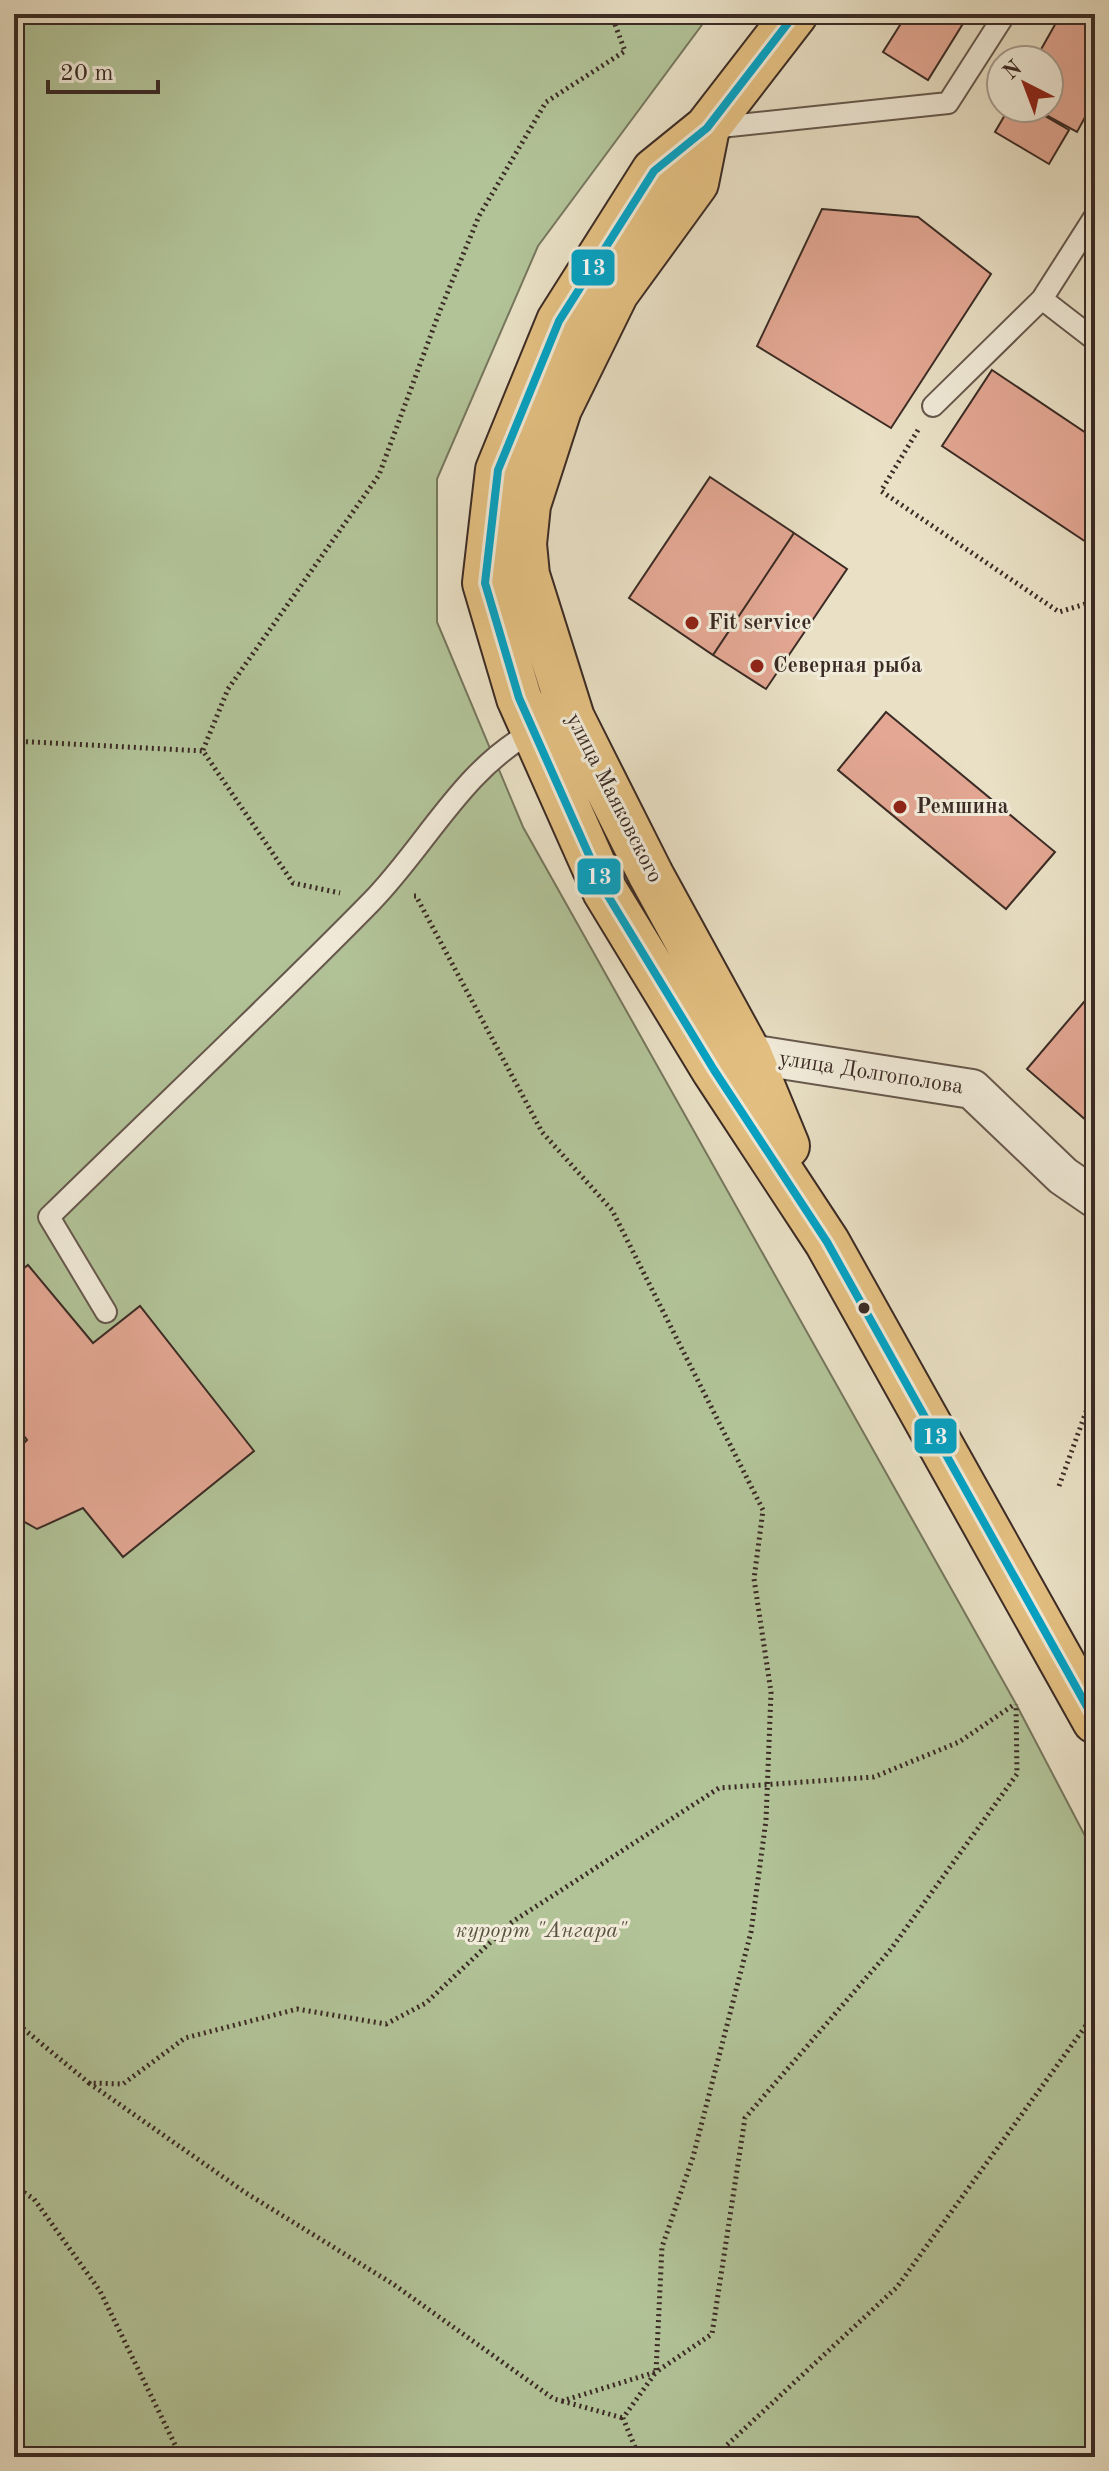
<svg xmlns="http://www.w3.org/2000/svg" width="1109" height="2471" font-family="'Old Standard TT',serif">
<style>
.green{fill:#b2c398;stroke:#76775e;stroke-width:2}
.building{fill:#e3a793;stroke:#3b2b25;stroke-width:2}
.lines{fill:none;stroke-linecap:round;stroke-linejoin:round}
.lane-casing{stroke:#66584d;stroke-width:24}
.street-casing{stroke:#66584d;stroke-width:42}
.primary-casing{stroke:#3b2b25;stroke-width:48}
.path{stroke:#3b2b25;stroke-width:5;stroke-dasharray:2 4;stroke-linecap:butt}
.lane{stroke:#f1ebd9;stroke-width:20}
.street{stroke:#f1ebd9;stroke-width:38}
.primary{stroke:#e4c082;stroke-width:44}
.bus-1-casing{stroke:#f1ebd9;stroke-width:14}
.bus-1{stroke:#03a3c6;stroke-width:8}
.poi-dot{fill:#8f2418;stroke:#f1ebd9;stroke-width:3}
.bus-dot{fill:#3b2b25;stroke:#f1ebd9;stroke-width:3}
.labels{text-anchor:middle;dominant-baseline:central;stroke-width:6;stroke-linejoin:round;paint-order:stroke}
.poi-label{font-size:22px;font-weight:bold;fill:#3b2b25;stroke:#f1ebd9;text-anchor:start}
.street-label{font-size:22px;fill:#3b2b25;stroke:#f1ebd9}
.park-label{font-size:22px;font-style:italic;fill:#595142;stroke:#f1ebd9}
.line-badge{stroke:#f1ebd9;stroke-width:3}
.badge-label{font-size:22px;text-anchor:middle;font-weight:bold;fill:#fff}
</style>
<rect width="100%" height="100%" fill="#e9e0c5"/>
<filter id="stains"><feTurbulence type="fractalNoise" baseFrequency=".0025" numOctaves="4"/><feColorMatrix values="0 0 0 0 .2 0 0 0 0 .09 0 0 0 0 .02 0 0 0 .5 -.17"/></filter>
<radialGradient id="worn" r=".72"><stop offset=".6" stop-color="#630" stop-opacity="0"/><stop offset="1" stop-color="#630" stop-opacity=".3"/></radialGradient>
<path class="green" d="M14,14H710L538,246L437,479V622L523,827L1016,1704L1095,1855V2457H14Z"/>
<path class="building" d="M907,14H969L928,80L883,52Z
M1061,14H1074L1095,25V99L1077,132L1033,108H1049V60H1035Z
M1009,108H1031L1069,130L1049,164L995,132Z
M822,209L918,217L991,274L891,428L757,346Z
M992,370L1095,439V548L942,446Z
M710,477L794,533L713,655L629,598Z
M794,533L847,569L766,689L713,655Z
M886,712L1055,852L1006,909L838,770Z
M1095,989V1128L1027,1069Z
M28,1265L93,1343L140,1306L254,1451L123,1557L83,1508L37,1529L14,1516V1454L27,1440L14,1423V1276Z"/>
<g class="lines">
<defs>
<path id="lane" d="M711,128L948,103L1005,14
M1042,299L1095,340
M933,406L1042,299L1095,216
M106,1312L49,1217C156,1112 266,1009 371,902C426,846 463,768 534,731"/>
<path id="street" d="M749,1054L972,1089L1063,1176L1095,1198"/>
<path id="primary" d="M795,14L707,128L654,171L559,321L498,470L485,583L519,698L605,891L714,1070L827,1242L1095,1721
M707,128L696,183L616,293L559,409L528,505L524,544L527,575L572,718L651,875L749,1054L787,1146"/>
</defs>
<use href="#lane" class="lane-casing"/>
<use href="#street" class="street-casing"/>
<use href="#primary" class="primary-casing"/>
<path class="path" d="M918,430L881,491L1059,612L1095,601
M14,741L203,751L293,883L340,893
M203,750L228,689L379,475L439,313L479,216L546,102L625,51L611,14
M414,896H416L542,1132L612,1210L763,1510L754,1579L771,1692L766,1820L751,1932L693,2157L662,2247L656,2372L623,2418L639,2457
M1059,1486L1095,1387
M14,2021L89,2083L123,2084L185,2038L297,2009L386,2024L426,2003L512,1922L719,1788L874,1777L959,1742L1015,1704
M89,2083L246,2193L393,2284L554,2399L562,2401L656,2372L712,2334L745,2118L891,1949L1017,1774L1016,1704
M14,2186L34,2199L100,2291L181,2457
M562,2401L623,2418
M714,2457L897,2287L1095,2013"/>
<use href="#lane" class="lane"/>
<use href="#street" class="street"/>
<use href="#primary" class="primary"/>
<defs>
<path id="bus-1" d="M795,14L707,128L654,171L559,321L498,470L485,583L519,698L605,891L714,1070L827,1242L1095,1721"/>
</defs>
<use href="#bus-1" class="bus-1-casing"/>
<use href="#bus-1" class="bus-1"/>
</g>
<g class="poi-dot">
<circle cx="692" cy="623" r="8"/>
<circle cx="757" cy="666" r="8"/>
<circle cx="900" cy="807" r="8"/>
</g>
<circle class="bus-dot" cx="864" cy="1308" r="7"/>
<g class="labels">
<g class="poi-label">
<text x="708" y="623">Fit service</text>
<text x="773" y="666">Северная рыба</text>
<text x="916" y="807">Ремшина</text>
</g>
<g class="street-label">
<text transform="translate(614 798) rotate(63)">улица Маяковского</text>
<text transform="translate(871 1073) rotate(9)">улица Долгополова</text>
</g>
<g class="park-label">
<text x="541" y="1931">курорт "Ангара"</text>
</g>
</g>
<g class="line-badge">
<rect x="570" y="248" width="46" height="39" rx="8" fill="#03a3c6"/>
<rect x="576" y="857" width="46" height="39" rx="8" fill="#03a3c6"/>
<rect x="913" y="1417" width="45" height="38" rx="8" fill="#03a3c6"/>
</g>
<g class="badge-label">
<text x="593" y="275">13</text>
<text x="599" y="884">13</text>
<text x="935" y="1444">13</text>
</g>
<rect width="1109" height="2471" fill="none" stroke="#e9e0c5" stroke-width="48"/>
<rect x="16" y="16" width="1077" height="2439" fill="none" stroke="#3b2b25" stroke-width="4"/>
<rect x="24" y="24" width="1061" height="2423" fill="none" stroke="#3b2b25" stroke-width="2"/>
<g transform="translate(1025 84) rotate(318)"><circle r="38" fill="#f1ebd9" stroke="#a89e91" stroke-width="2"/>
<path d="M0-6L14 30L0 20L-14 30Z" fill="#8f2418"/>
<text y="-12" font-size="22" font-weight="bold" text-anchor="middle" fill="#3b2b25">N</text>
</g>
<path d="M48 80v12h110v-12" fill="none" stroke="#3b2b25" stroke-width="4"/>
<text x="60" y="80" font-size="24" fill="#3b2b25" stroke="#f1ebd9" stroke-width="6" paint-order="stroke">20 m</text>
<rect width="100%" height="100%" filter="url(#stains)"/>
<rect width="100%" height="100%" fill="url(#worn)"/>
</svg>
